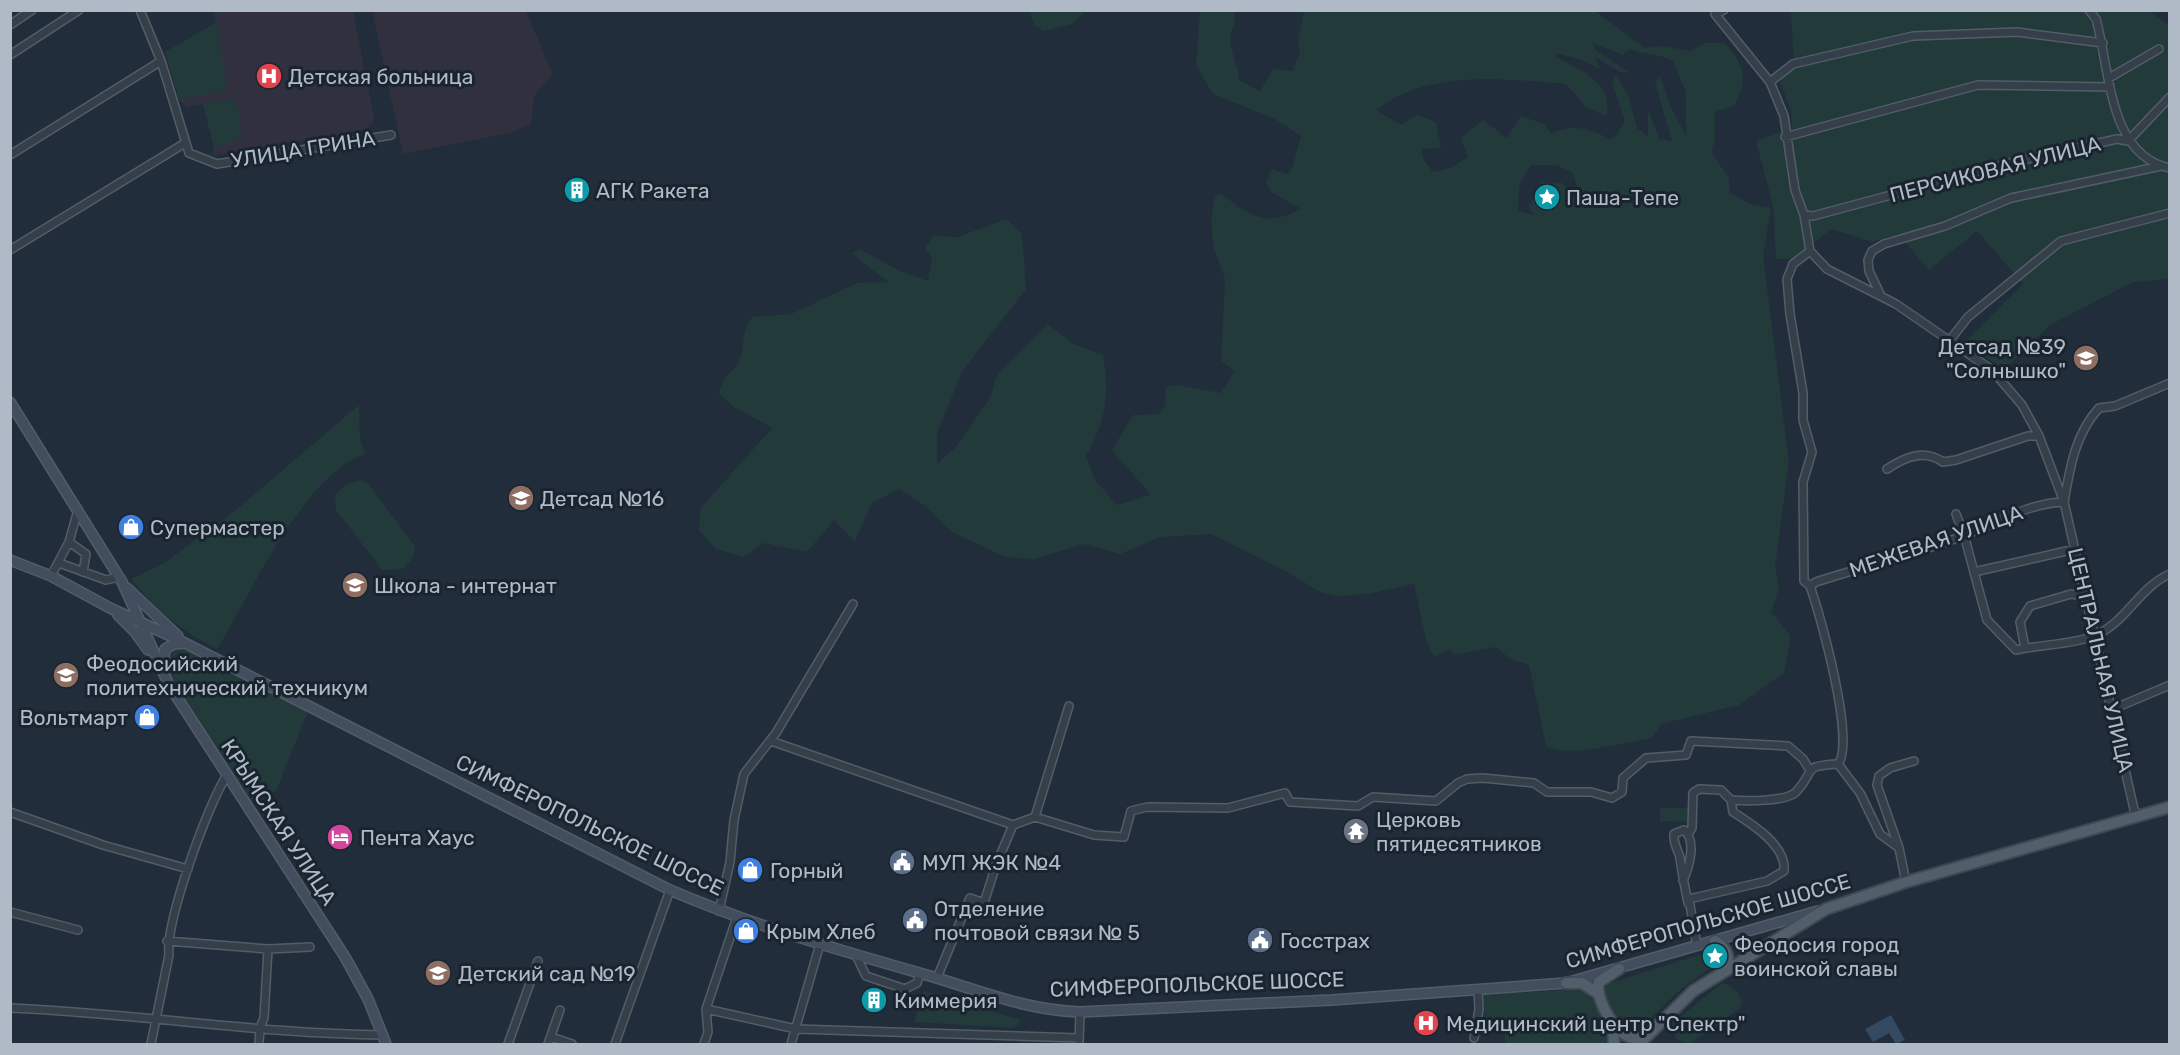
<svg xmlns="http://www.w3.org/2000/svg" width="2180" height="1055" font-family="Rubik,sans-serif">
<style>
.medical{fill:#30303e}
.green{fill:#233a3b;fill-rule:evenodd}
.water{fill:#344a61}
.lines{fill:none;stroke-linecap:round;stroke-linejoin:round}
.street-casing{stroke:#525d68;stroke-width:10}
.secondary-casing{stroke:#525d68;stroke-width:12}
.primary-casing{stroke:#3e4853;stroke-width:14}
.street{stroke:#343f4a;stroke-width:7}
.secondary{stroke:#424e5d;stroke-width:9}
.primary{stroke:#525e6a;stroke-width:10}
.labels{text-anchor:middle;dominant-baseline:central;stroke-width:6;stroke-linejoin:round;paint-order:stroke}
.poi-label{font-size:21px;fill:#afbac6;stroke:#1a242f;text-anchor:start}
.street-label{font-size:21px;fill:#afbac6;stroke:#1a242f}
</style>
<rect width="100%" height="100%" fill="#212d3a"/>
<path class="medical" d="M214,11H353L374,117L373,122L368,128L359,131L212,156L214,148L203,104L187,107L179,100L165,52L216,23Z
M372,11H526L553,75L534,96L531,124L510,133L403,154Z"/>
<path class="green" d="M1030,11V10L1086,11L1072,24L1043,31L1034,24Z
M1200,11H1234C1238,25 1231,26 1230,38C1230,49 1238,66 1239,80L1260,91L1273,69L1292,71L1300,52L1298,41L1304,11H1595L1645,48L1662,46L1691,51L1704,43H1725C1745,66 1748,77 1735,105L1715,112V140L1711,152L1729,178L1730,193L1750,204L1771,208L1763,255L1789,462L1775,567L1779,588L1771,612L1791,636L1784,673L1739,705L1661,724L1652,738C1626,742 1568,759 1546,746L1529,665L1510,659L1496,647L1454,655L1450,650L1434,657L1426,640L1414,584L1368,594L1338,596L1320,592L1289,573L1211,534L1160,537L1120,554L1084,544L1034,559L1005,557L952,532L924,505L899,489L872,503L855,541L834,520L807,552L764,543L743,557L716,549L699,530L700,509L772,428L734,407L719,394C723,373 735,373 740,358C746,341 740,336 752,317L791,314L857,283L888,282L852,253L860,249L898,270L928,281L932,259L925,247L934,236L958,237L1006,219L1022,234L1026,289L962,372L937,433V464L955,448L990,398L997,375L1048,324L1073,344L1103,355C1110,394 1106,421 1086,456L1095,480L1117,505L1151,495L1112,450L1133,415L1159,414L1165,406L1166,387L1176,385L1221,393L1234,371L1221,361L1225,279L1213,245L1211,221L1215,197L1221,193C1249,216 1265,228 1301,209L1271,192L1266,183L1272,169L1287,174L1292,169L1301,136L1275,119L1213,94L1196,65ZM1593,43L1623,55L1630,49C1645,55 1657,53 1673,61L1686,92V135L1671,108L1660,75L1655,82L1672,141L1659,139L1648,109V136L1637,128L1629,97L1616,76L1612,83L1625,121L1616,136L1610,139C1588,128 1575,124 1551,133L1544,124L1521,116L1507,138L1483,120L1461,138L1468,157L1453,167L1433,172L1424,160L1421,149L1441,148L1436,122L1417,115L1401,125L1376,110C1428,69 1504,79 1566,84L1587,108L1606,116C1615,83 1581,71 1557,57L1555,53L1582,60L1600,69L1595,57L1620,72L1630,73L1595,50ZM1531,165H1556L1573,173L1577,188L1584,199L1579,206L1563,183L1542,182L1529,206L1534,215L1518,211L1519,186Z
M1791,11H2149L2169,26V279L2133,282L2050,325L2004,370L1966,341L2023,284L1977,231L1929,270L1898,234L1872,242L1832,229L1792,259H1776L1773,206L1756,141L1792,128L1791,111L1778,76L1794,68Z
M217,22L227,87L223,91L179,100L165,52Z
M228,99L236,103L242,138L214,148L203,104Z
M359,405L360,439L365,454C303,475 251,594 217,649C182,632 155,609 131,579L164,563L237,509Z
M361,480L368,483L415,546L412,559L402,569L382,570L336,510L335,494L347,484Z
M180,648L209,660L308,711L276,791L252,802L176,685C169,670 161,656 180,648Z
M1660,808H1688V822L1660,821Z
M1718,949L1722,959L1679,991L1642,1027L1629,1029C1616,1021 1601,999 1607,984Z
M1722,983C1732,985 1738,991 1742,1001L1740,1008L1690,1044L1677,1040L1671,1028L1672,1023Z
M1577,989C1599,998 1609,1022 1607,1044H1505L1504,1021L1484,1018L1482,1002L1485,995Z
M924,991L1021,1020L1014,1028L914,1022Z"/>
<path class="water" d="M1891,1015L1905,1040L1896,1044L1889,1033L1873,1042L1865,1029Z"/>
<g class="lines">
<defs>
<path id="street" d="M140,10L161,61L189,153L217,164L391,135
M1724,10L1715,14L1770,82L1784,116L1795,190L1804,215L1810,251
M2089,10L2096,19C2110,68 2108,156 2170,168
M10,25L32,10
M10,55L79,10
M2109,78L2159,49
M1770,82L1793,64L1913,36L2017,32L2103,43
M1785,137L1978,85L2110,87
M10,155L161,61
M1804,215L1813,216L2010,163L2117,139L2128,141L2170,97
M10,250L185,143
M1810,251L1827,269L1896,304L1992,370L2022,405L2039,436L2064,502L2136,818
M1810,251L1793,264L1787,279L1790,314L1803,393V420L1812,452L1803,482L1804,581L1810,586C1820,614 1856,742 1838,764L1860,793L1880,834L1899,848L1906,882
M1881,296L1869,271L1868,260L1872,251L1884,244L1945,226L2011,198L2161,166
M1950,340L1968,317L2061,241L2170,213
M1887,469C1905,457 1924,449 1943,462L1956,460L2028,436H2039
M1956,514L1964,535L1987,620L2016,650C2038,645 2075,644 2094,636C2126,623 2139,587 2170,574
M69,542L86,554L83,572
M59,563L106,580L119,577
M1974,572L2075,549
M51,576L69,542L78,510
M1810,586L1816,582C1865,566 1917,554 1965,535C1997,523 2028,503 2064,502C2070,468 2075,434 2099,408L2115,406L2170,383
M2025,648L2020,622L2030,606L2071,594L2086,596
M2113,709L2170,685
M771,741L1013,825L1035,817
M10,812L103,845L188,869
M1035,817L1094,835L1124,837L1131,811L1147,807L1228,808L1285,793L1290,802L1358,806L1373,797L1436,801L1458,783L1467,779L1483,778L1534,783L1547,792H1591L1612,798L1622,792L1623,778L1646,758L1686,755L1691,741L1788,746L1803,759L1809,769
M1035,817L1069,706
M1688,834L1692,828L1693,793L1699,789L1721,790L1731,800
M1899,848L1877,785L1879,776L1890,768L1914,761
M1683,881C1689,867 1697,841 1684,830L1674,834C1673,844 1678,849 1680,858C1682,873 1685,888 1688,903
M719,911L730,862L734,820L744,774L776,733L853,604
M10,912L78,930
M167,941L268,949L310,947
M1697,946L1689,899L1767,881L1784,871C1787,846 1752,824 1733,812L1731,800C1745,801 1786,802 1796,792C1817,770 1800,766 1838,764
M856,955L866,976L905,989L917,983L920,973
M937,978L970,898L984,903L996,865L1013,825
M10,1008C135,1013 259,1034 383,1035
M706,1009L796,1029L1079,1038
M551,1037L572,1044
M1474,1038L1479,1009L1478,990
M151,1044L169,955C165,922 208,804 227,775
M259,1044L260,1028L264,1018L268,949
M508,1044L538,961
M548,1044L560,1010
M615,1044L670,890
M704,1044L708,1032L706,1009L737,917
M791,1044L820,944
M1079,1044L1080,1012"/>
<path id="secondary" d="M10,402L122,582L169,685L345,957L368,999L386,1044
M10,560L51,576L110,608L179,640L670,890C754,926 842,951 930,976C981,991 1026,1010 1080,1012L1332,1000L1566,983L1818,911
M127,588L178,636
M118,615L135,632L148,650
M163,667L165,649L174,644L184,643"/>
<path id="primary" d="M1715,941C1725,947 1728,952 1728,964L1721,969
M1619,969L1599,982C1593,1000 1625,1055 1647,1033
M1566,983H1582L1599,994
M1613,1024L1614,1044
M1639,1044L1693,991L1826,909L1906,882L2170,807"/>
</defs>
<use href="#street" class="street-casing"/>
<use href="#secondary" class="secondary-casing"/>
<use href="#primary" class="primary-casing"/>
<use href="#street" class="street"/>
<use href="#secondary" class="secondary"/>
<use href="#primary" class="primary"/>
</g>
<defs>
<symbol id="hospital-disc" viewBox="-11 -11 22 22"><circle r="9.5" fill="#e0444e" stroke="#1a242f"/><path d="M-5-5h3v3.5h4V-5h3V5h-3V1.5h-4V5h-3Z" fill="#fff"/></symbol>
<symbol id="building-disc" viewBox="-11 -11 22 22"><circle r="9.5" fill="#0f9aa8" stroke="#1a242f"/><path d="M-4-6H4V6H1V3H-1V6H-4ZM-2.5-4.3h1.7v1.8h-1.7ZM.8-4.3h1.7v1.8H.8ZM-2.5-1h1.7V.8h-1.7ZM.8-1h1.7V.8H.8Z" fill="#fff"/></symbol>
<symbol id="sight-disc" viewBox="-11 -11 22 22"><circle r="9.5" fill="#0f9aa8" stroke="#1a242f"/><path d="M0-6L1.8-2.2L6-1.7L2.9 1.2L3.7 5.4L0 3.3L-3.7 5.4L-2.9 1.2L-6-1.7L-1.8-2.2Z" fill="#fff"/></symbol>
<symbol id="school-disc" viewBox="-11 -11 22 22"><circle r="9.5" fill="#8d6e63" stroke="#1a242f"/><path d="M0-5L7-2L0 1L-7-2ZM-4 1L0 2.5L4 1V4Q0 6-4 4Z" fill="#fff"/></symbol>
<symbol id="shop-disc" viewBox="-11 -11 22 22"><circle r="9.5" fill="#3f7fe0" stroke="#1a242f"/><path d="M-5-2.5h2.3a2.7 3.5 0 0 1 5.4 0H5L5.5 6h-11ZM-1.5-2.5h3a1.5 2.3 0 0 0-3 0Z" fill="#fff"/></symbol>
<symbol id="university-disc" viewBox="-11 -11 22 22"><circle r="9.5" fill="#8d6e63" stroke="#1a242f"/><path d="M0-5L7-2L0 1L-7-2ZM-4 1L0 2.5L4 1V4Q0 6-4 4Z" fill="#fff"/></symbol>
<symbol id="temple-disc" viewBox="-11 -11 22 22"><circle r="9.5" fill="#6b7280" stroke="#1a242f"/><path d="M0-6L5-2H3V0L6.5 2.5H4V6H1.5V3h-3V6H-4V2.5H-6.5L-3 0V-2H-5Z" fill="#fff"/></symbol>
<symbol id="hotel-disc" viewBox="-11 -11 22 22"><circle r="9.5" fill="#d1479c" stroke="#1a242f"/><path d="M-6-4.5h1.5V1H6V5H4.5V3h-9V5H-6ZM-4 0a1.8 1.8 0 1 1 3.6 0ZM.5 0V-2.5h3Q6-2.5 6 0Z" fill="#fff"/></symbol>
<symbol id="civic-disc" viewBox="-11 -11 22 22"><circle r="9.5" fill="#5c6f8a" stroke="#1a242f"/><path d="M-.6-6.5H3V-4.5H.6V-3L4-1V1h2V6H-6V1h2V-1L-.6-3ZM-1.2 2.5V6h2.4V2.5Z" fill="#fff"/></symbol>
</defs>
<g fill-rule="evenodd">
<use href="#hospital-disc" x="254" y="61" width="30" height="30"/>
<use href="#building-disc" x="562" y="175" width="30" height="30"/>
<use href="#sight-disc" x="1532" y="182" width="30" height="30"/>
<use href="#school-disc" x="2071" y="343" width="30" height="30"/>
<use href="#school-disc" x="506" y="483" width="30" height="30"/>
<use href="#shop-disc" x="116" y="512" width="30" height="30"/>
<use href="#school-disc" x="340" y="570" width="30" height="30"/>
<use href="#university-disc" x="51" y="660" width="30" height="30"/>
<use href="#shop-disc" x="132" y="702" width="30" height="30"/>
<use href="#temple-disc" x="1341" y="816" width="30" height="30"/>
<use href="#hotel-disc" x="325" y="822" width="30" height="30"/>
<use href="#civic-disc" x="887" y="847" width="30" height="30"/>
<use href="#shop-disc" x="735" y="855" width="30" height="30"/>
<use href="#civic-disc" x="900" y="905" width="30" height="30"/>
<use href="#shop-disc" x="731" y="916" width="30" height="30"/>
<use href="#civic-disc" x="1245" y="925" width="30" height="30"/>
<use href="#sight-disc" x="1700" y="941" width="30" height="30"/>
<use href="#school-disc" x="423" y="958" width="30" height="30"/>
<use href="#building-disc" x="859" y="985" width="30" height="30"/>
<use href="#hospital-disc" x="1411" y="1008" width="30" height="30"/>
</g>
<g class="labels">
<g class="poi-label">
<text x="288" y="76">Детская больница</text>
<text x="596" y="190">АГК Ракета</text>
<text x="1566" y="197">Паша-Тепе</text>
<text x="2066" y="346" text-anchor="end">Детсад №39<tspan x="2066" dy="24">"Солнышко"</tspan></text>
<text x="540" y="498">Детсад №16</text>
<text x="150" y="527">Супермастер</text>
<text x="374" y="585">Школа - интернат</text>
<text x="86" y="663">Феодосийский<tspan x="86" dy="24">политехнический техникум</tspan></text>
<text x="128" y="717" text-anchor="end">Вольтмарт</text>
<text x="1376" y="819">Церковь<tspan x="1376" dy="24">пятидесятников</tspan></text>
<text x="360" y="837">Пента Хаус</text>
<text x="922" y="862">МУП ЖЭК №4</text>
<text x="770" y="870">Горный</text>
<text x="934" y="908">Отделение<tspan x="934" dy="24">почтовой связи № 5</tspan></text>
<text x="766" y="931">Крым Хлеб</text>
<text x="1280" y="940">Госстрах</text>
<text x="1734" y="944">Феодосия город<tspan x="1734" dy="24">воинской славы</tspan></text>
<text x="458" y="973">Детский сад №19</text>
<text x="894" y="1000">Киммерия</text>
<text x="1446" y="1023">Медицинский центр "Спектр"</text>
</g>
<g class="street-label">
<text transform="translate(303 149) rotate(-9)">УЛИЦА ГРИНА</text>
<text transform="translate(1995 169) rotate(-14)">ПЕРСИКОВАЯ УЛИЦА</text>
<text transform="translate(1936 541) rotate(-19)">МЕЖЕВАЯ УЛИЦА</text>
<text transform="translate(2101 660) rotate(77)">ЦЕНТРАЛЬНАЯ УЛИЦА</text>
<text transform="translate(279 822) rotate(57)">КРЫМСКАЯ УЛИЦА</text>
<text transform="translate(590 825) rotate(26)">СИМФЕРОПОЛЬСКОЕ ШОССЕ</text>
<text transform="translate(1708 921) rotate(-16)">СИМФЕРОПОЛЬСКОЕ ШОССЕ</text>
<text transform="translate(1197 984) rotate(-2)">СИМФЕРОПОЛЬСКОЕ ШОССЕ</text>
</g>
</g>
<rect width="2180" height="1055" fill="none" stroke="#afbac6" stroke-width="24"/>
</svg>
